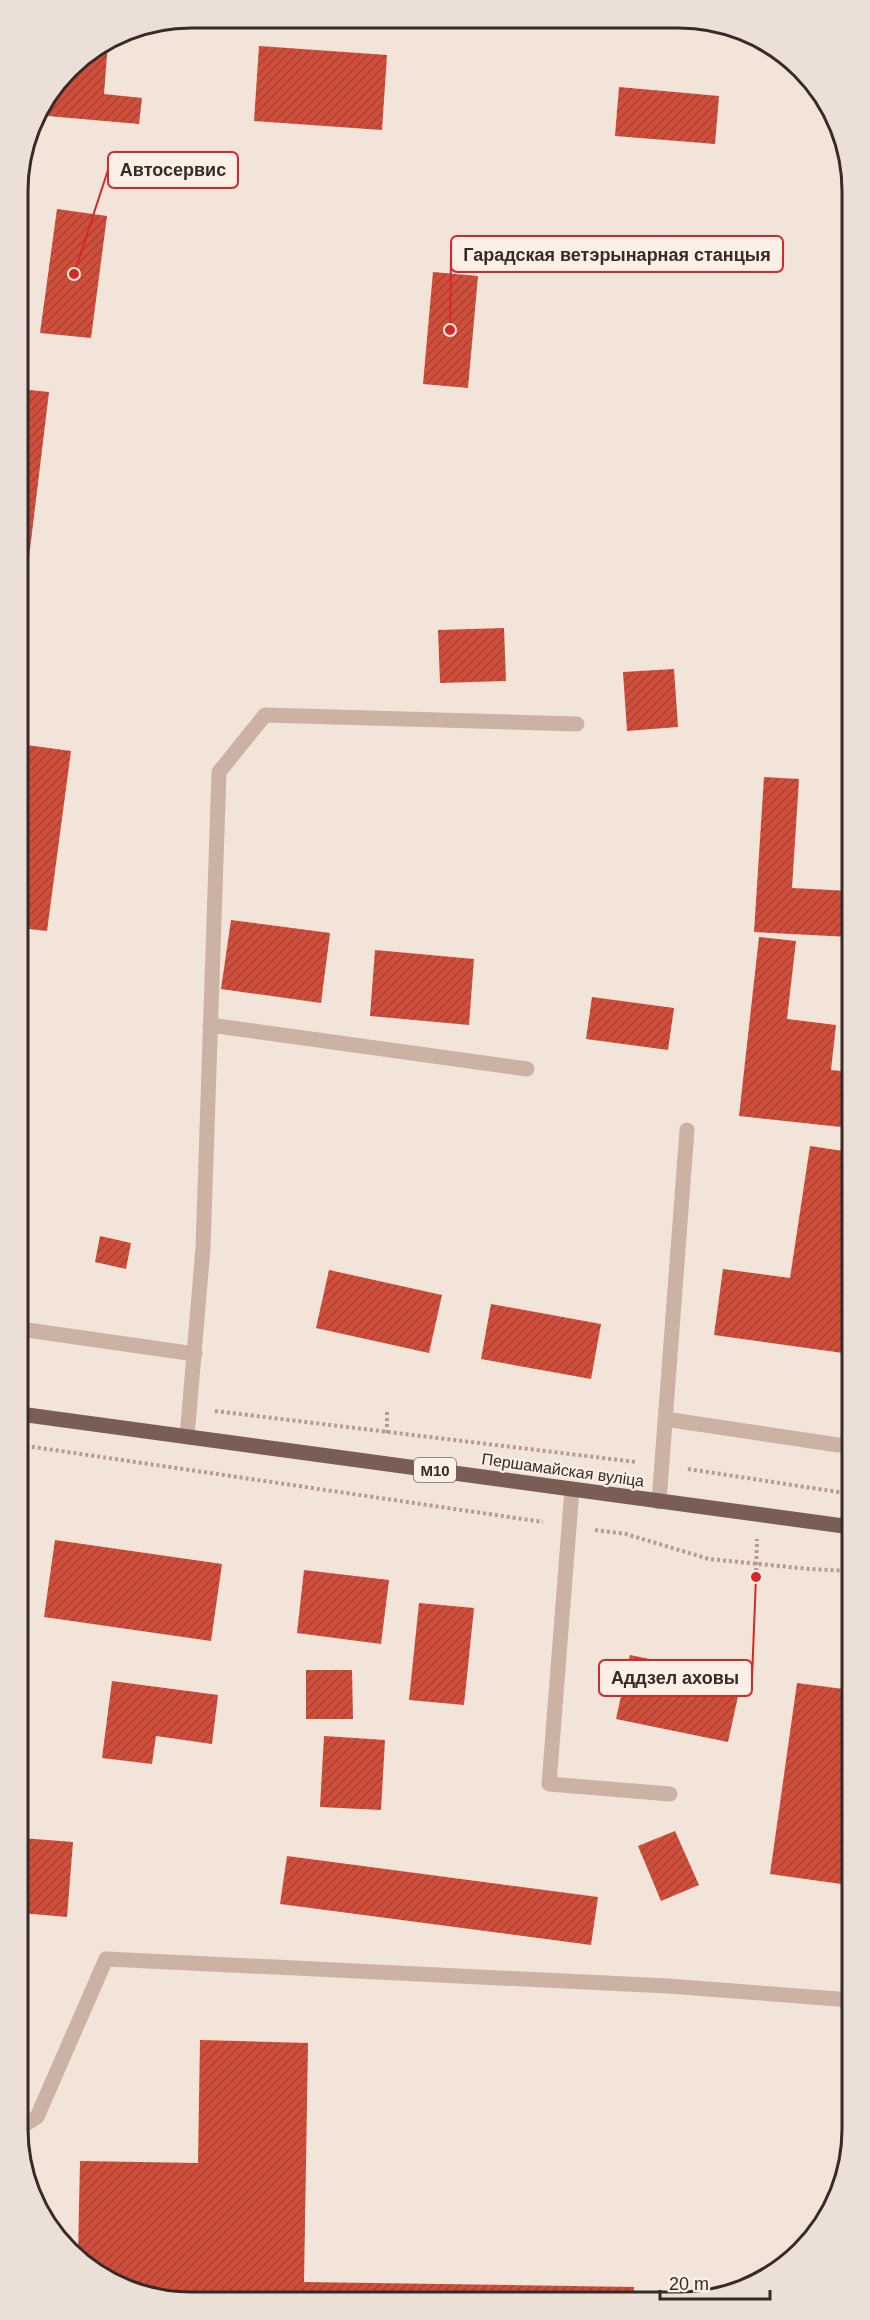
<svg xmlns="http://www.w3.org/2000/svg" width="870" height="2320" font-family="Helvetica,sans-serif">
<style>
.building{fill:url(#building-hatch)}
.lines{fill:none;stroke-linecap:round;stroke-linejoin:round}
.path{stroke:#b89b8f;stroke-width:4;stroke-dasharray:3 3;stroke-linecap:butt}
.lane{stroke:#ccb2a5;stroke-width:15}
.street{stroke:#ccb2a5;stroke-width:15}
.primary{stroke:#7a5e56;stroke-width:15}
.labels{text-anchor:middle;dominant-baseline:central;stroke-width:4.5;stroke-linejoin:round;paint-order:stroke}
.shield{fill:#fbefe6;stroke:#726560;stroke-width:1.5}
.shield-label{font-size:15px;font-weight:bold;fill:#372a27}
.street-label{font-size:16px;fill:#372a27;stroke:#fbefe6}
.rim{fill:none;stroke:#372a27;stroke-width:3}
.leader{fill:none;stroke:#d62828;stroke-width:2}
.callout-dot{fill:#d62828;stroke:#fbefe6;stroke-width:2}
.callout{fill:#fbefe6;stroke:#d62828;stroke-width:2}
.callout-label{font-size:18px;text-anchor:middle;font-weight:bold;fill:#372a27}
</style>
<defs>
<pattern id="building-hatch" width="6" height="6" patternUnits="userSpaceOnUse" patternTransform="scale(1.5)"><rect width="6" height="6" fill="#cf4e3c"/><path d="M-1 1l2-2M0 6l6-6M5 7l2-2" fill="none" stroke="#a94132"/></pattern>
</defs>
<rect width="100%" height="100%" fill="#f3e4da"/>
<path class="building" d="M108,42L104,94L142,98L139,124L36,115L77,61Z
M259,46L387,55L382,130L254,121Z
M619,87L719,96L715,144L615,136Z
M57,209L107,216L91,338L40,333Z
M433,272L478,276L468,388L423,384Z
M19,389L49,392L27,574L19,573Z
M504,628L506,681L440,683L438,630Z
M674,669L678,727L627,731L623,672Z
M19,744L71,751L47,931L20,928Z
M764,777L799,779L792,888L850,891V937L754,932Z
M231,920L330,933L321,1003L221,989Z
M759,937L796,941L787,1019L836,1025L831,1070L850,1072V1128L739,1116Z
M375,950L474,959L469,1025L370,1016Z
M592,997L674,1008L668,1050L586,1039Z
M810,1146L850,1152V1354L714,1335L723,1269L790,1278Z
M100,1236L131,1243L126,1269L95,1262Z
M329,1270L442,1295L429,1353L316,1328Z
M491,1304L601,1324L591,1379L481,1359Z
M55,1540L222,1564L211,1641L44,1617Z
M304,1570L389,1580L381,1644L297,1633Z
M419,1603L474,1608L464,1705L409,1700Z
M630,1655L742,1678L728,1742L616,1719Z
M306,1670H352L353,1719H306Z
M112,1681L218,1695L212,1744L156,1736L152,1764L102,1758Z
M797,1683L851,1690V1861L848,1885L770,1874Z
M324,1736L385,1740L381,1810L320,1807Z
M675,1831L699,1885L661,1901L638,1846Z
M21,1838L73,1842L67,1917L21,1913Z
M287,1856L598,1897L591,1945L280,1904Z
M200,2040L308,2043L304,2282L634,2287L633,2299H158L78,2256L80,2161L198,2163Z"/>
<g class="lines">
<path class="path" d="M215,1411L636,1462
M387,1433V1412
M20,1445L543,1522
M688,1469L851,1494
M595,1530L626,1534L709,1559L810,1569L851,1571
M756,1577L757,1539"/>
<path class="lane" d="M20,1329L195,1354
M665,1419L838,1445
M572,1489L549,1784L670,1794
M659,1502L687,1130
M21,2127L37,2117L106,1959L668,1986L851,2000"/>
<path class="street" d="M210,1025L527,1069
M187,1437L203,1248L219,772L265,715L577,724"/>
<path class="primary" d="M20,1414L851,1527"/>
</g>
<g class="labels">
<rect class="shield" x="414" y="1458" width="42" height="24" rx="4.5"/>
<g class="shield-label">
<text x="435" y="1470">М10</text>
</g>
<g class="street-label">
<text transform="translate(563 1470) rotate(8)">Першамайская вуліца</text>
</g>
</g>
<path d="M0 0H870V2320H0ZM191 28H679A163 163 0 0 1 842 191V2129A163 163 0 0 1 679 2292H191A163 163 0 0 1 28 2129V191A163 163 0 0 1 191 28Z" fill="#ebdfd7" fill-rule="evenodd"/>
<path class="rim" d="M191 28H679A163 163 0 0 1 842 191V2129A163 163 0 0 1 679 2292H191A163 163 0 0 1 28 2129V191A163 163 0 0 1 191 28Z"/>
<path class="leader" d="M74 274L108 170M450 330L451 254M756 1577L752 1678"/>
<g class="callout-dot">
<circle cx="74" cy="274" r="6"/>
<circle cx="450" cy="330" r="6"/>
<circle cx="756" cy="1577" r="6"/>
</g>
<g class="callout">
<rect x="108" y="152" width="130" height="36" rx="6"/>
<rect x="451" y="236" width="332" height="36" rx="6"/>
<rect x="599" y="1660" width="153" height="36" rx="6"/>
</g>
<g class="callout-label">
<text x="173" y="176">Автосервис</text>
<text x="617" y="261">Гарадская ветэрынарная станцыя</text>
<text x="675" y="1684">Аддзел аховы</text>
</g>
<path d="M660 2290v9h110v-9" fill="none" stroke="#372a27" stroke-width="3"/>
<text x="669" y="2290" font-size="18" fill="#372a27" stroke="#fbefe6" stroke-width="4.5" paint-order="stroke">20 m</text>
</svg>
